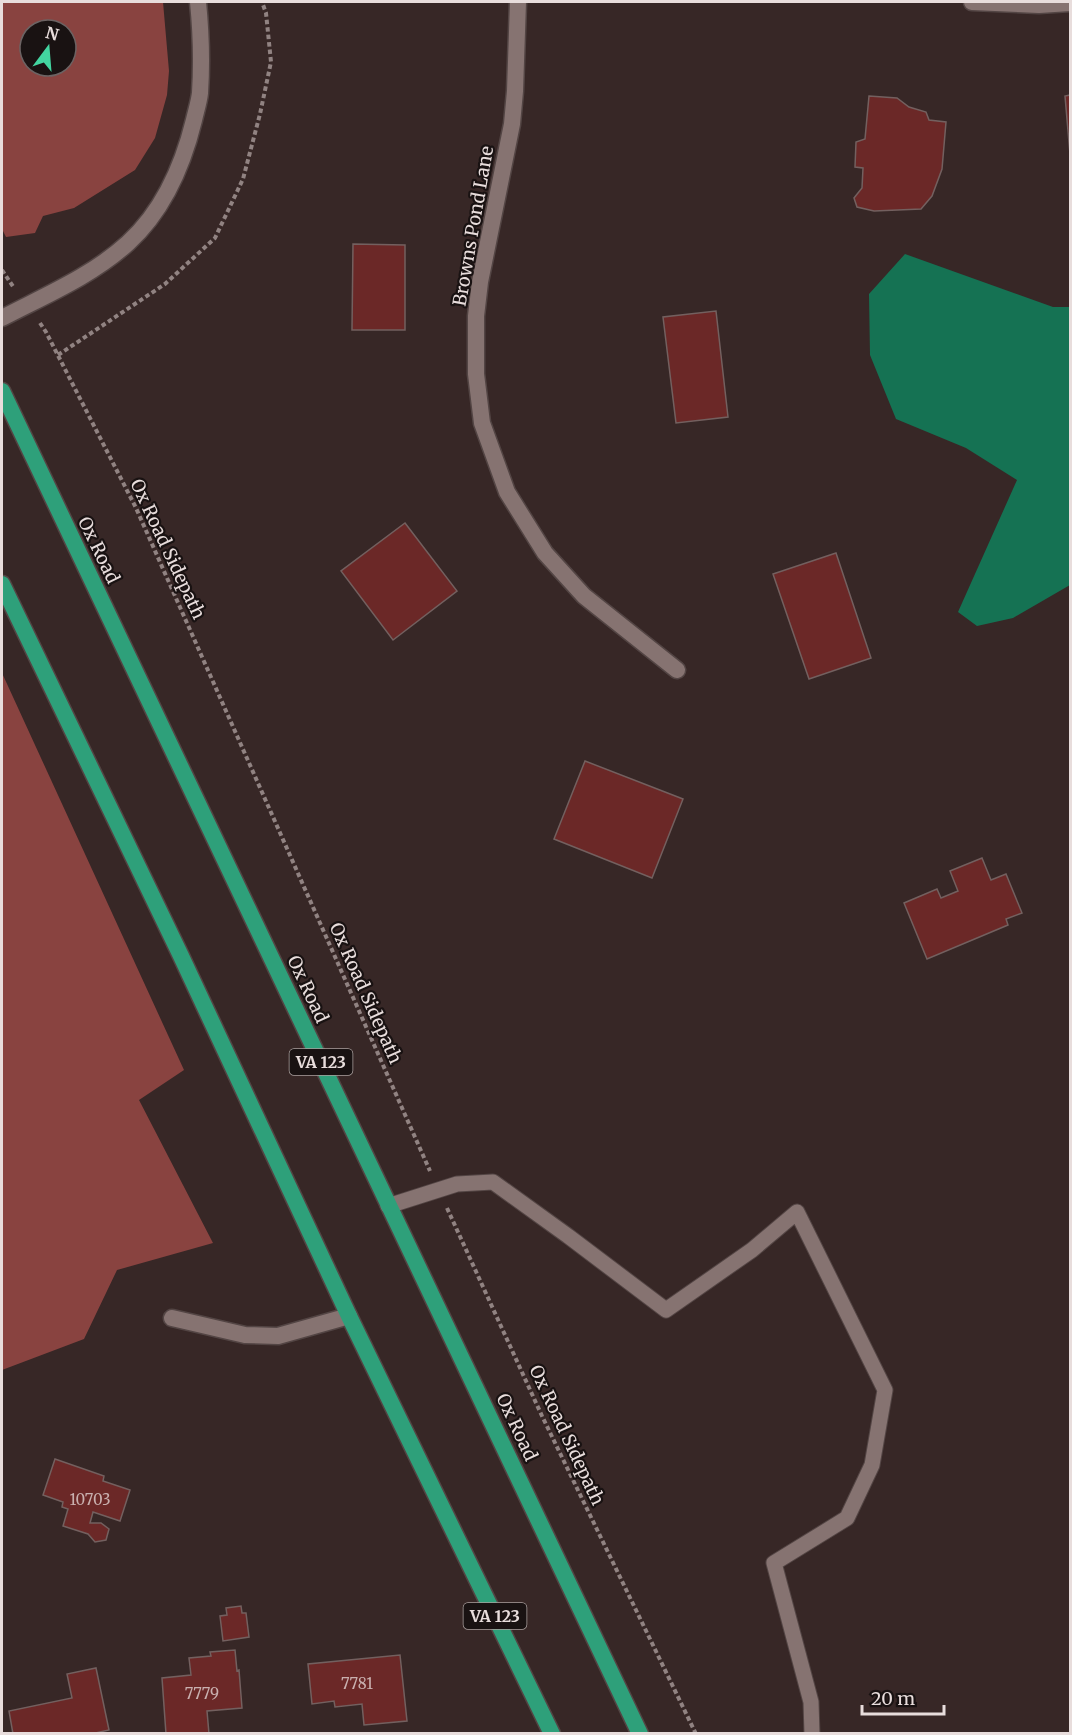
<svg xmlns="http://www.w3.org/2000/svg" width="1072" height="1735" font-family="Merriweather,serif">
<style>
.forest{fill:#894340;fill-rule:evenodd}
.water{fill:#157253}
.building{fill:#6b2827;stroke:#73605f;stroke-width:1.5}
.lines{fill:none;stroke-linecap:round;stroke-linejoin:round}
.service-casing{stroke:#534544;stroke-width:17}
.minor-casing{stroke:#534544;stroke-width:19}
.trunk-casing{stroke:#534544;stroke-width:19}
.path{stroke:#918382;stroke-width:4;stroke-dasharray:4.5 3;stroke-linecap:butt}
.service{stroke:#867371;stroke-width:15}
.minor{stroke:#867371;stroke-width:16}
.trunk{stroke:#2ea07a;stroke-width:16}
.labels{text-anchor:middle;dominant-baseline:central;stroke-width:4.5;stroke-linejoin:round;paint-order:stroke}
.number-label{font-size:15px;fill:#c9b0af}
.shield{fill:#191212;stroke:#aaa09f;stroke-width:1.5}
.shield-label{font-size:16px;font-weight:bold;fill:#e8dddc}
.street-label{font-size:18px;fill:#e8dddc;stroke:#191212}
</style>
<rect width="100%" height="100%" fill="#372726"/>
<path class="forest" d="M2,2H163L169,71L167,95L155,138L135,170L74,208L43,216L35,233L6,237L2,229ZM30,30H66V66H30Z
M2,673L184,1070L139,1100L213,1243L117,1270L84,1339L2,1370Z"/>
<path class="water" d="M905,254L1053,307H1070V585L1013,618L977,626L958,612L1017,480L966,448L896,419L870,355L869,294Z"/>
<path class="building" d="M1070,95V154L1065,96Z
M869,96L897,98L909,107L926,112L929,120L946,122L942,169L932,196L921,209L874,211L857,207L854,198L862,188L863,168L855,167L856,142L865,139Z
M353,244L405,245V330H352Z
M716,311L728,417L676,423L663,317Z
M405,523L457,591L393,640L341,571Z
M836,553L871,658L809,679L773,574Z
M585,761L683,799L652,878L554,839Z
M982,858L991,880L1006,874L1022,913L1006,919L1008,925L927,959L904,903L937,889L941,898L958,891L950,871Z
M55,1459L104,1476L103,1481L130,1490L120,1521L93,1512L90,1523H101L109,1529L106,1540L95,1542L88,1534L63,1526L68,1509L62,1507L63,1502L43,1495Z
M241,1606L242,1613H246L249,1637L223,1641L220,1616L227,1615L226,1608Z
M235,1650L237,1671L239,1670L242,1708L207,1711L209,1734H166L162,1678L191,1675L189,1658L211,1656L210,1652Z
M400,1655L407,1721L364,1725L362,1704L335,1707L334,1701L312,1704L308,1664Z
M96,1668L109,1730L91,1734H13L9,1711L72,1698L67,1674Z"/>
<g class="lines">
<defs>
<path id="service" d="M388,1206L457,1184L493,1182L568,1236L666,1310L752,1250L797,1212L885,1390L872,1465L847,1518L774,1563L811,1702L812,1734"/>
<path id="minor" d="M518,2L515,91L512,124L480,282L476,316V374L482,423L507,492L545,553L584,596L677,670
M972,2L1039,5L1070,3
M2,318C44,296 92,276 128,243C163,211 183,165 194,120C196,111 199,102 200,93C202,62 201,32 198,2
M172,1318L245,1335L278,1336L349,1316"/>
<path id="trunk" d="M2,391L640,1734
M2,584L181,956L349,1316L552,1734"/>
</defs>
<use href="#service" class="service-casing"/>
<use href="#minor" class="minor-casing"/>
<use href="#trunk" class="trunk-casing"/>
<path class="path" d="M2,270L14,288
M40,323L46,332L136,508L430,1171
M58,355L165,284L215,238L243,179L260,114L271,62L266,13L262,2
M447,1208L542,1416L696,1734"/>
<use href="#service" class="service"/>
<use href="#minor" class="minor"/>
<use href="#trunk" class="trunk"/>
</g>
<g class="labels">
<g class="number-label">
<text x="90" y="1499">10703</text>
<text x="357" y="1683">7781</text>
<text x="202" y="1693">7779</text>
</g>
<g class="shield">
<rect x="289.5" y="1049" width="63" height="26" rx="4.5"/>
<rect x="463.5" y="1603" width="63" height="26" rx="4.5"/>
</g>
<g class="shield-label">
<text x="321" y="1062">VA 123</text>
<text x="495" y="1616">VA 123</text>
</g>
<g class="street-label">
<text transform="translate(473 226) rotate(-80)">Browns Pond Lane</text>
<text transform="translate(168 549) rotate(65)">Ox Road Sidepath</text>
<text transform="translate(99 550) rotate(64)">Ox Road</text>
<text transform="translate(308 989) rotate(65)">Ox Road</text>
<text transform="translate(366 993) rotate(66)">Ox Road Sidepath</text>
<text transform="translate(517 1427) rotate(65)">Ox Road</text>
<text transform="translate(567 1435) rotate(65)">Ox Road Sidepath</text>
</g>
</g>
<rect width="1072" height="1735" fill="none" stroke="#e8dddc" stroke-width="6"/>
<g transform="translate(48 48) rotate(16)"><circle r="28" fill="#191212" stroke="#6c6363" stroke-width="1.5"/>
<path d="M0-4.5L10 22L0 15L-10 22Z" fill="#43d4a0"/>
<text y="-9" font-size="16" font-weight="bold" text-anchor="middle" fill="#e8dddc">N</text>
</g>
<path d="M862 1705v9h82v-9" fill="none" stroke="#e8dddc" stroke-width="3"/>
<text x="871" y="1705" font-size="18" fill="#e8dddc" stroke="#191212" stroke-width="4.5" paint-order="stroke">20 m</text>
</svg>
